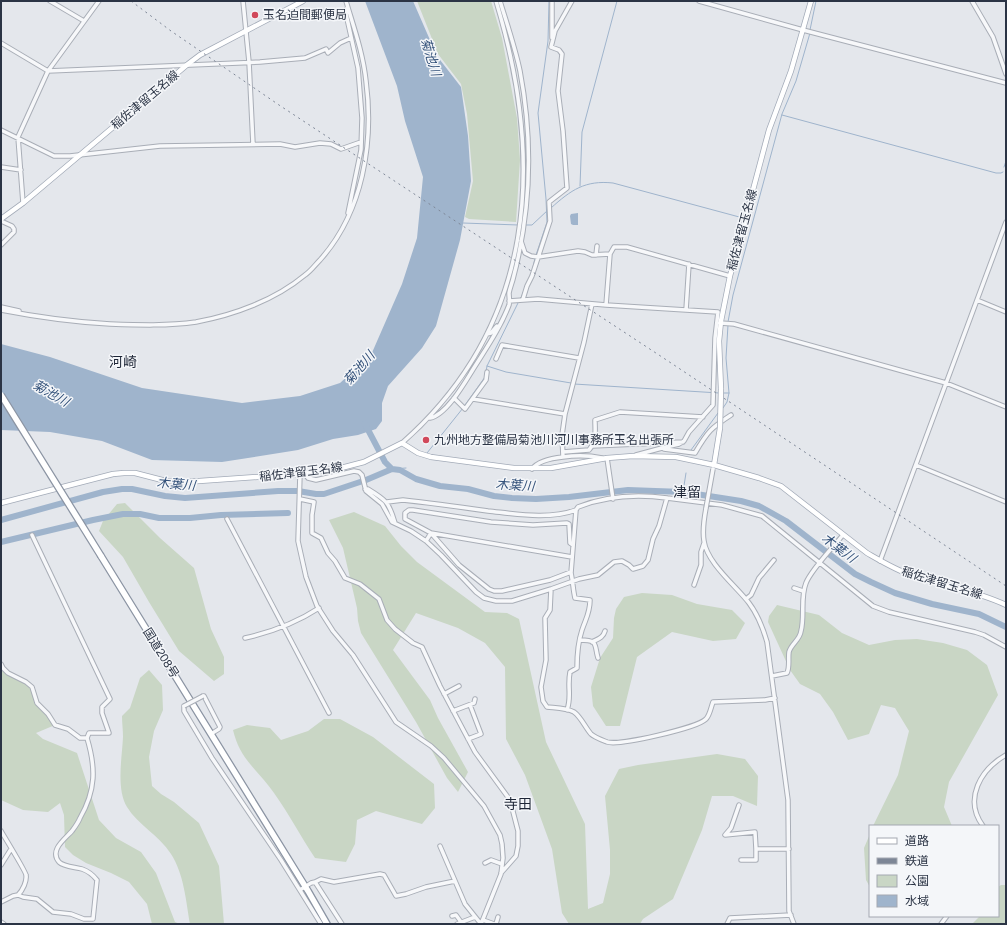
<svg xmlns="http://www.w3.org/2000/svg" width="1007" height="925" font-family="Arial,'Noto Sans JP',sans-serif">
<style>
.green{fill:#c9d6c5}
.water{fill:#9fb4cc}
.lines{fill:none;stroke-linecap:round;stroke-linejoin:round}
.stream{stroke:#9fb4cc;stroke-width:1}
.river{stroke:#9fb4cc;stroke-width:6}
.minor-casing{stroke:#a9aeb7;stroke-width:5.5}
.major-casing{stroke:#a3abb8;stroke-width:6}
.highway-casing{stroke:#8b94a3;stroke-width:8}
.minor{stroke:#f7f8fa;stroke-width:3.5}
.major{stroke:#fff;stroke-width:4.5}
.highway{stroke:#fff;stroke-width:5.5}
.rail{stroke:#7d8696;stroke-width:1;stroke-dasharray:2 4;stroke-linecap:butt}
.minor-bridge-casing{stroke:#a9aeb7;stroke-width:5.5;stroke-linecap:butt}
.major-bridge-casing{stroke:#a3abb8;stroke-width:6;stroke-linecap:butt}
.highway-bridge-casing{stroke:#8b94a3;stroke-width:8;stroke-linecap:butt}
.minor-bridge{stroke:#f7f8fa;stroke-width:3.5}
.major-bridge{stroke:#fff;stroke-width:4.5}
.highway-bridge{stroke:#fff;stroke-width:5.5}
.poi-dot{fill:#d1495b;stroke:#f4f6f9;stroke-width:1.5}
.labels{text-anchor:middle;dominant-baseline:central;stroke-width:3;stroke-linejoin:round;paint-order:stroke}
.poi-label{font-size:12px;fill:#2b3445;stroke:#f4f6f9;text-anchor:start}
.street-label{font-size:12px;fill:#2b3445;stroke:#f4f6f9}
.water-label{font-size:13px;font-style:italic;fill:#34527a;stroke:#f4f6f9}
.quarter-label{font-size:14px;fill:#1d2536;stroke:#f4f6f9}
</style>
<rect width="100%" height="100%" fill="#e4e7ec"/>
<path class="green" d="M417,1H491L502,38L517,118L520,160L516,222L469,219L465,217L473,181L467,114L461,84L438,54Z
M125,503L160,538L194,568L211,629L224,657V674L214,681L179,651L149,602L123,557L99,531L103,521L117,504Z
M354,512L385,526L401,546L417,562L485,612L507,613L519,619L546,742L585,824L588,909L603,903L610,874V850L605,796L619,769L638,765L717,754L745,759L758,776L757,806L733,796H712L702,830L673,899L643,919L640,924H569L562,913L552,849L525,775L506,739L505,667L485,643L458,628L416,613L393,650L430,700L438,718L468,772L458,792L447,778L416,722L361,633L358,621L357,608L343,548L329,520Z
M642,593L672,595L697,604L732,610L745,623L736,639L713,641L672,632L637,657L620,726H606L593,706L591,687L600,658L613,638L614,618L616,609L624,597Z
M777,605L819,615L842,633L869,645L895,640L917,639L943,643L967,650L987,665L998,695L949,782L944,807L952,826H873L898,775L909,731L895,708L881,705L869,734L848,740L833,712L820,694L800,684L790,670L768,622L769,616Z
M1,668L32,687L37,703L55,725L36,733L43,739L77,753L99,820L116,838L141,852L156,873L175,922L180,924H152L147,904L129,882L111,873L86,863L73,855L65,847L64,815L60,803L48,812L23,810L1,800Z
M149,670L162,685L163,710L154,731L149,757L152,786L161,794L174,802L199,823L219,866L224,924H190C186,901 184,874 171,854C159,835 138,825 127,807C116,789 122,758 123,737C123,730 122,723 122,716L130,708L140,678Z
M324,719H340L373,737L434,784L435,808L422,824L376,811L357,820L355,844L346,862L315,858C301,837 289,814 274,793C258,770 240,760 233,730L247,725L270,728L281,740L308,731Z
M870,834V887L866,880L864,848Z
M1001,885H1006V924H972L980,916H998V887Z"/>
<path class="water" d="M365,1H413L437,56L461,87L468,136L471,181L460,240L436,326L422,348L388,386L382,403V421L376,429L358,435L333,439L298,450L222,462L152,460L102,441L50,432L1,430V344L50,357L142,388L242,403L300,396L340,383L371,355L402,284L417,238L423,177L405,121L397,86Z
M578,213V225H573L571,224L570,216L571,214Z"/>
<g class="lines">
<path class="stream" d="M810,30L816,1
M782,115L996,173H1001L1003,172
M1004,167L1006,161
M580,186L582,132L617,1
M551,208C571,190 585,180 613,183L743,218
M463,223L518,225
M525,225H532L548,210
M536,255L547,222L546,199L538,113L548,41L549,1
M520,300L532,272L535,258
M728,322L733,295L782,114L796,81L810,33
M487,366L506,372L571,383
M486,372L487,366L518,303
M574,384L719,393
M722,393H729
M465,405L485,377
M723,408L727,402L729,393L726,358L728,325
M691,450L718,413
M427,453L463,408
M392,469L406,468
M683,492L686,473"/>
<path class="river" d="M365,424L385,462L392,469
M1,520L103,492L122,489H132L165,496L185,498L278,491H298L316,494H324L366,480L392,469L400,470L416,479L440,486L468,489L494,496L512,498L536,499L569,497L628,490L683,492L741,501L759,506L786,521L855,574L871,582L895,593L932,604L979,614L1006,627
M1,542L93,520L123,514H140L159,518H190L221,515L288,513"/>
<defs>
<path id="minor" d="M50,1L84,21
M243,1L249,62L253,144
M552,1V38
M699,1L803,30L1006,83
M972,1L993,37L1006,74
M347,8L346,14L358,68L362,118L361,150L348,213
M1,43L48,71L260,62L305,58L326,49L328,53L340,43L351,38
M1,130L54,156H70L160,146L280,144L295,147L320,143L331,144L341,149L361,142
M1,167L21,170
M23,203L18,137L48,71L99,1
M1,221L12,226L14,229V232L1,245
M521,241L525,253L531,256L538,257L578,251L585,252L592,255L610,254
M596,255L597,246
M523,299L527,286L532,276L550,221L549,202L567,188L563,131L558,91L562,54L559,50L551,47L555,31L572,1
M977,300L1006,312
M509,301L538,299L606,305L718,312L715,338L713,405L689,432L684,441L679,444L662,448L636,455
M606,305L610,254L614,247H627L730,276
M1,307L19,311
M1,310C37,317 74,322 110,324C139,325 168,326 196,322C234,315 275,300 305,275C311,271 315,265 320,260C363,212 374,143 366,81C363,53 354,28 346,1
M686,310L689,264
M720,323L734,324L946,383L1006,407
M487,334L491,333L497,326
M496,359L502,345L579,358
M454,398L465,409L486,380L487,372
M473,399L565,414
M430,418C446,415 464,384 472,371C485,350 500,329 509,305C510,301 509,297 509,293C510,288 512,283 513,279C531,211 533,140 520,71C515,47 507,24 500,1
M402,443C536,325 545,163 496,1
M592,446L683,442
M664,449L695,453C708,431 711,428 731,415
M563,452L589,450C597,441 595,432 595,420L620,412L703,417
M563,457C577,455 588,455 602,458
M607,458L613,499
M916,465L1006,502
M532,469C539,460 553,458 563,457L562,435L565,414L584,342L592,304
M300,474L298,541L306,577L317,606L333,631L353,655L396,722L431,746L444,758L484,806L500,835L502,844L503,858L501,874L481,924
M305,474L308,478L316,480L354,471L359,472L362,475L366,491L382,504L392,522L411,531L426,541L441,555L476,592L484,598L496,601H512L551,589L579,579L598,575L614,562L622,561L629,565L633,569L643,566L648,560L653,539L659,526L667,498C637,494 606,496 578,507L576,510L571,573C573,582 573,590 575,598L590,600C590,613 586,618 582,630C578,642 577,656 577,668L570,672C567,687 572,696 567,710
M365,489H368C386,500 389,502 395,523
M667,498L722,505L762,516L873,606L889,612L975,632L984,635L1006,647
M300,499L314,502L312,515V533L321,538L328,553L335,561L345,578L360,584L379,599L387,620L395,629L413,643L422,647L440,686L475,752L510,800L518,831V846L516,856L501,873
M387,502L403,500C431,503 460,507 488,511C516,514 549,520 576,510
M706,508C704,519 702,530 704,541C707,563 736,586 749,603C758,615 763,628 767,642L788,800L789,911L794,924
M227,519L329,713
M426,541L431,533L572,557
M880,561L1006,222
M571,572L550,580L502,591H494L489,589L459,565L431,533L405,519V513L409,510H413L491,522L533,525L567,523L569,524L570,543L573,545
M694,585L701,565V552L704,543
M794,588L803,591
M551,589L550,610L545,618L546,660L541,687L543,701L547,707C555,708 566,708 574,712C581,717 585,727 591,734C594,737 602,740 607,742C619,746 697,728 706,719C710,715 711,707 713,702L765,700L775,698
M746,599L751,595L759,578L774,560
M245,638C272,632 296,623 319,608
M580,640C599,640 594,645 598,658
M592,642C598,639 603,638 605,631
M1,664L3,668L8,673L26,682L32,687L37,703L48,714L55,725L68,729L80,738H87
M772,676L787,673C790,667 788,659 789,652C791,644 800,640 801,631C805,616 800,598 806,583C811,570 833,547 843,535
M444,694L459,686
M203,696H204L220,727L219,729L211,734
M184,706V711L212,758L281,860L321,924
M453,711L474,703L475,699
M468,739L481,734L470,705
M739,805L731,828L725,835L755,832L756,849H789
M983,826C963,799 981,769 1006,755
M1,831C4,836 26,872 26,875C27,881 23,890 18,895
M440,846L465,904L481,924
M741,860H756V849
M485,863L491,860L502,864
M1,865L11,849
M315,882L321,879L334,882L380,874L384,875L396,896L406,894L426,887L455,881
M300,890L311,883L315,882L342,924
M1,902L13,896L18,895L23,897L37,899L53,912L71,914L84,919H93L97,880C93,875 88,871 82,869C76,867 64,867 59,862C49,850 65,839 72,831C75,827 78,823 80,818C96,790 96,768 87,738L89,733H109L102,713V707L110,699L32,535
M452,916L456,915L461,922
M483,920L494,924
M1,922L4,924
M457,924L475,917
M496,924L498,917
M727,924L730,918L791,915
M941,924L947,916"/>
<path id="major" d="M1,219L23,203L188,64L200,55L303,1
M721,389L719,341L721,321L730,276L769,130L791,71L811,1
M714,465L720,428
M1,503L113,474L124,473H135L166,481L185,482L300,474L341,468L364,462L402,443L418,453L431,457L514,468H551L607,458L633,456L676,457L714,465L759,478L781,486L867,553C881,561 896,570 911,575C943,585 976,591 1006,605"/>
<path id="highway" d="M101,556L308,891L327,924"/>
</defs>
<use href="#minor" class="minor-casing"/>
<use href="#major" class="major-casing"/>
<use href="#highway" class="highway-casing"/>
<use href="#minor" class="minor"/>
<use href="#major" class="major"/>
<use href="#highway" class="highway"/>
<path class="rail" d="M131,1L171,31L279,105L665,359L1006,586"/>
<defs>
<path id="minor-bridge" d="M706,508L713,469
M184,706L203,696"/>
<path id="major-bridge" d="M720,428L721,389"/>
<path id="highway-bridge" d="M1,395L101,556"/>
</defs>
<use href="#minor-bridge" class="minor-bridge-casing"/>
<use href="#major-bridge" class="major-bridge-casing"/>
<use href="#highway-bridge" class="highway-bridge-casing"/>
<use href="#minor-bridge" class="minor-bridge"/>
<use href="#major-bridge" class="major-bridge"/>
<use href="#highway-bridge" class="highway-bridge"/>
</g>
<g class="poi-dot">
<circle cx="255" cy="15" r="4"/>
<circle cx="426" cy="440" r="4"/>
</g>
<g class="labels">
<g class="poi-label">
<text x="263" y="15">玉名迫間郵便局</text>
<text x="434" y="440">九州地方整備局菊池川河川事務所玉名出張所</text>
</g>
<g class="street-label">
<text transform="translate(145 100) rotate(-40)">稲佐津留玉名線</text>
<text transform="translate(742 230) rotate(-75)">稲佐津留玉名線</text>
<text transform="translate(301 472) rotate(-7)">稲佐津留玉名線</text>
<text transform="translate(942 583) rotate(17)">稲佐津留玉名線</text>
<text transform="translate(161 653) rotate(58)">国道208号</text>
</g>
<g class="water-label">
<text transform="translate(431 57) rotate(73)">菊池川</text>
<text transform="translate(359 368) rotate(-49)">菊池川</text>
<text transform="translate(51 393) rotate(30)">菊池川</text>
<text transform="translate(176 484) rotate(5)">木葉川</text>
<text transform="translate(515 485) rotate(4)">木葉川</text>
<text transform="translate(839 548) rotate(37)">木葉川</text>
</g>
<g class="quarter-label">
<text x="123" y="362">河崎</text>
<text x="687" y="492">津留</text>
<text x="518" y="804">寺田</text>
</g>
</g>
<rect width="1007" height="925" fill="none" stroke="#2b3445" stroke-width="4"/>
<rect x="869" y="825" width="130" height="92" fill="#f4f6f9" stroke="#a4a8b1"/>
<rect x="877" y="838" width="20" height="6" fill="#ffffff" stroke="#a4a8b1"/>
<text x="905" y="845" font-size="12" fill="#2b3445">道路</text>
<rect x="877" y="858" width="20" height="6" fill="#7d8696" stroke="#a4a8b1"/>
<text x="905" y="865" font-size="12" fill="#2b3445">鉄道</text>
<rect x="877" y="875" width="20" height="12" fill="#c9d6c5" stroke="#a4a8b1"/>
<text x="905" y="885" font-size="12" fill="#2b3445">公園</text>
<rect x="877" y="895" width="20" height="12" fill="#9fb4cc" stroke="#a4a8b1"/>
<text x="905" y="905" font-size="12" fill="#2b3445">水域</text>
</svg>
